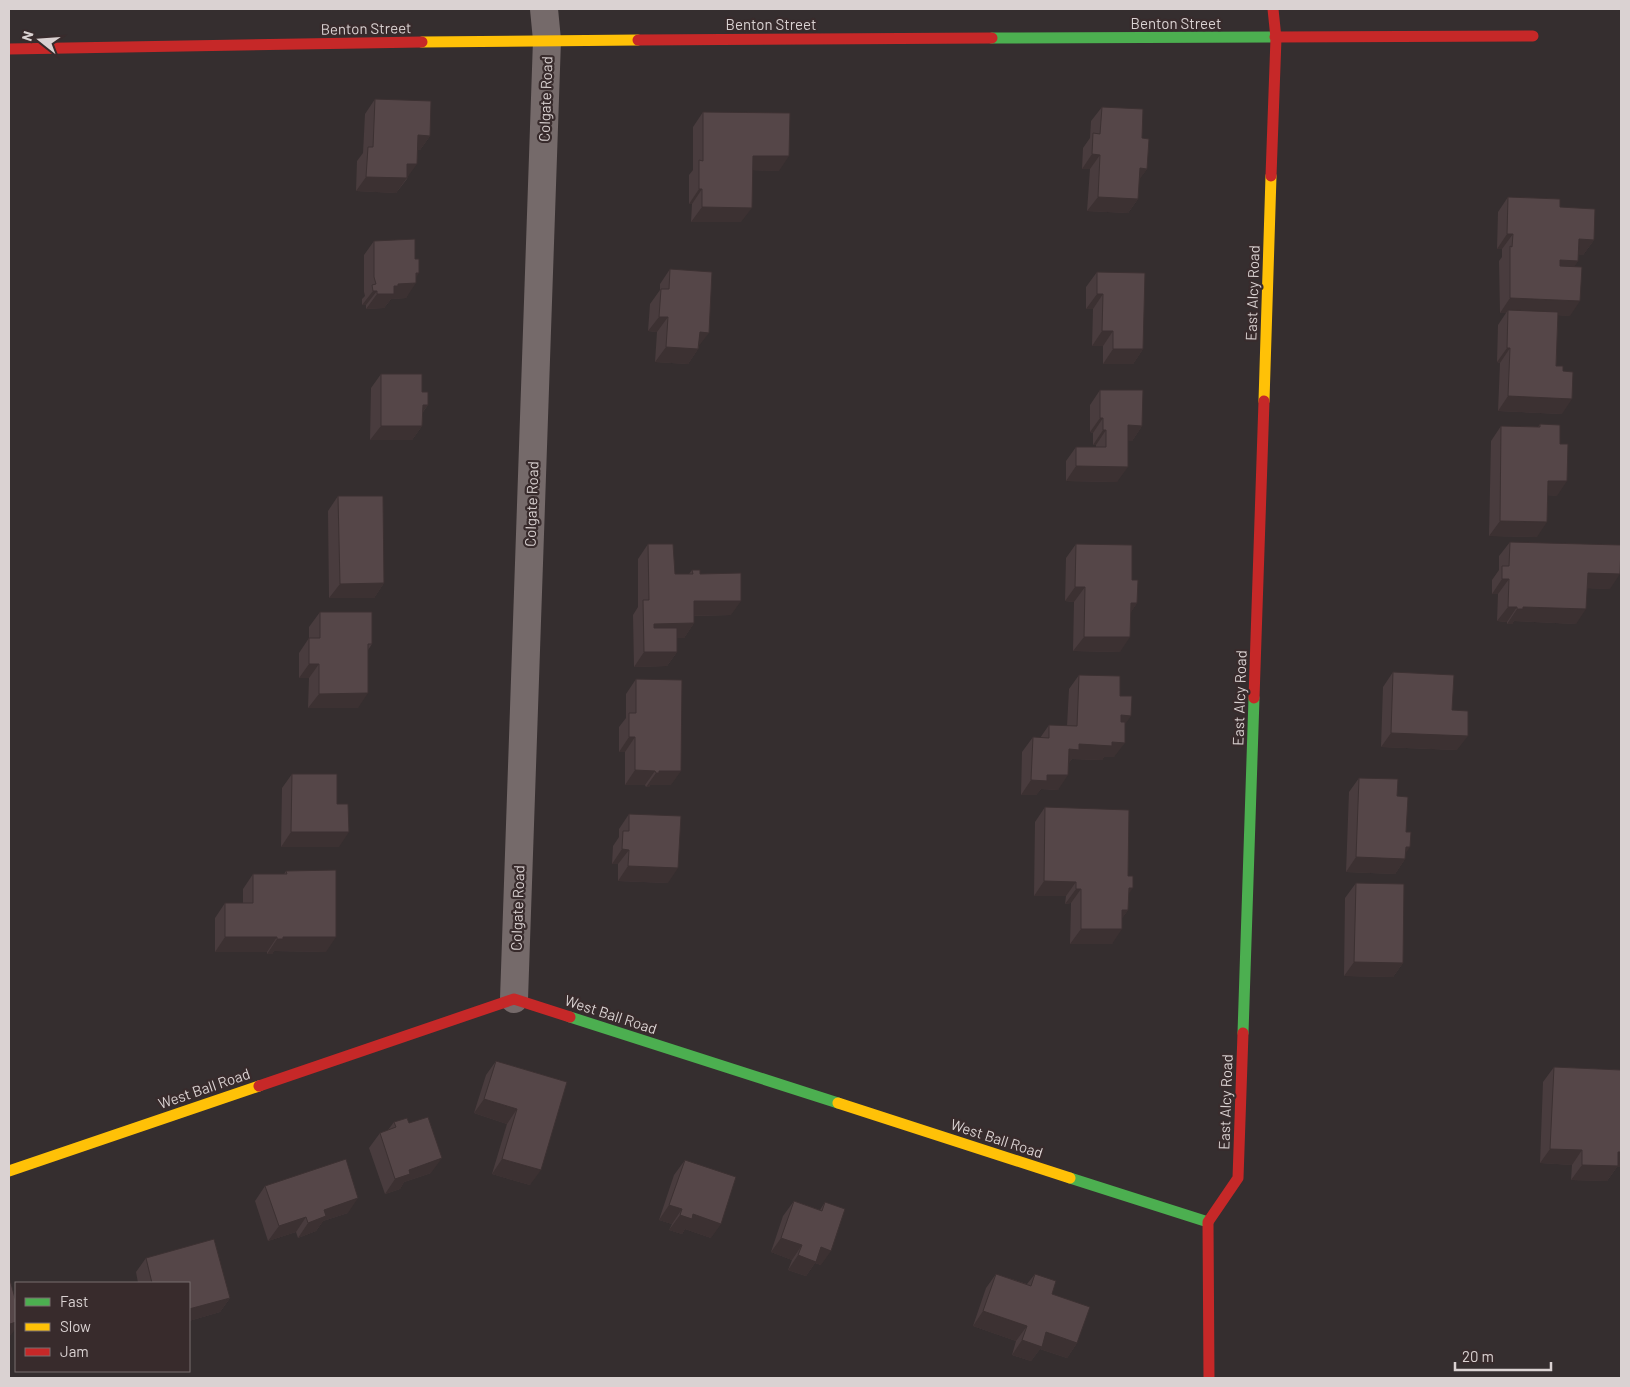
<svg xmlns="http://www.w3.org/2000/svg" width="1630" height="1387" font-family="Barlow,sans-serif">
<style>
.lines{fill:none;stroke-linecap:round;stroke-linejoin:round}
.street{stroke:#756a6a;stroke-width:28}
.fast{stroke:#4caf50;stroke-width:11}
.slow{stroke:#ffc107;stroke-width:11}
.jam{stroke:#c62828;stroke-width:11}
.wall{fill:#493c3e}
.shaded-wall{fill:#3c3132}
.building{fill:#554648;stroke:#3c3132}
.labels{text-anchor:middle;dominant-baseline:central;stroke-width:4.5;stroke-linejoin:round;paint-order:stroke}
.street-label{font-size:15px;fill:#dad2d2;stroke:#382b2c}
</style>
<rect width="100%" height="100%" fill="#352e2f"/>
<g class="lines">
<path class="street" d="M514,999L547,40L544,9"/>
<path class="fast" d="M992,38L1275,37
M570,1017L838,1103
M1243,1033L1254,698
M1070,1178L1208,1222"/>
<path class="slow" d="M422,42L638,40
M1264,401L1271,176
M838,1103L1070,1178
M9,1171L259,1086"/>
<path class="jam" d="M1275,37L1533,36
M638,40L992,38
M9,49L422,42
M1271,176L1276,38L1273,9
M1254,698L1264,401
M259,1086L514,999L570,1017
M1209,1378L1208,1222L1238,1178L1243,1033"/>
</g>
<path class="wall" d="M375,99L430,136L420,150H417L407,179L396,193L356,191L357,161L363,153L365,114Z
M1102,107L1142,138L1147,169L1139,179L1138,199L1128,213L1087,211L1090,169H1082L1083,148L1090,138L1091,121Z
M703,112L779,171L752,170L741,222H691L692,204H689V175L693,170V127Z
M1508,197L1560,207L1594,240L1583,255L1578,254V261L1574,266L1570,316L1558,315L1556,366L1562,414L1498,411L1500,363L1497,362L1498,325L1506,313H1500L1499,261L1502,257V249H1497L1498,212Z
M374,241L416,278L406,298L391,299L384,308L366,309V305H362V299L365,296L364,292V255Z
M670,269L699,347L698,349L688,364L655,362L657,332L648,331L650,304L660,290V284Z
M1097,272L1143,349L1133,364H1103V346H1092L1093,309H1086V287Z
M381,374L422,392L428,405L423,412L422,426L412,440H370L371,388Z
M1100,390L1142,426L1132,441L1128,440L1117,482L1066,481V461L1076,447H1096V445H1093V433L1090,432V405Z
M1540,424L1557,496L1548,495L1537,537L1489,536L1491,441L1501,426L1538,427Z
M338,496L384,583L374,598H329L328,511Z
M1510,542L1610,589L1587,588L1576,624L1514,621L1512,624H1507V622L1497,621L1498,594H1492V580L1499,570V556Z
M648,544L675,574H689L692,570L700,574L731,615L694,616V623L684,638H677V652L667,666L634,667L633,615L638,607V559Z
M1076,544L1132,580L1137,603L1130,613L1120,652L1073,651L1074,602L1065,601L1066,558Z
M320,612L372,644L368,650L358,708H308L309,678H299V653L309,638V627Z
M1393,672L1452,710L1457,750L1381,747L1383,687Z
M1079,675L1120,696L1125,724L1114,757H1104L1102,760L1072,759L1068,764L1058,790L1041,789L1036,795H1021L1022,752L1033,737L1040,738L1049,725L1067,726L1069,689Z
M636,679L671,785H650L649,787H646L645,785H625V752H619V727L626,718V694Z
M292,774L337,804L339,847H281L282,788Z
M1359,778L1397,796L1405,854V859L1395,874L1346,872L1349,792Z
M1045,807L1128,876V910L1122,918L1112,944H1070L1071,903L1065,904L1066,896H1034L1035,822Z
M629,814L668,883L618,881V864H612L613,846L619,837V829Z
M286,871L326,952L274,951L272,954H267V952H215V918L225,903H243V889L253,874H284Z
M1356,883L1403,963L1393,977L1344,976L1345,898Z
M496,1061L567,1082L530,1185L492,1174L507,1124L474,1113L486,1075Z
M1554,1067L1621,1070V1167H1617L1607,1181L1571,1180L1572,1165L1540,1163L1543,1082Z
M394,1122L431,1173L404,1182L400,1189L385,1194L369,1148L380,1133L388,1130Z
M685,1160L711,1238L685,1229L682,1234L669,1230L672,1224L659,1220L674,1175Z
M265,1186L348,1213L323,1221L316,1231L298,1238L296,1232L268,1241L255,1201Z
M794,1201L820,1210L825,1202L821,1265L815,1263L806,1276L788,1270L792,1260L771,1252L783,1216Z
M146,1258L230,1298L220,1312L189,1321V1283H138L136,1272Z
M996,1274L1027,1284L1035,1274L1052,1294L1077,1343L1067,1358L1040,1349L1031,1361L1012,1355L1016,1341L973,1326L986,1288Z"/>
<path class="shaded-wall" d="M418,135L430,136L420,150H407Z
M1092,154L1100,155L1090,169H1082Z
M753,156H789L779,171L742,170Z
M407,164H417L396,193L356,191L366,177Z
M1140,168L1147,169L1137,183Z
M699,189H702L692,204H689Z
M1098,197L1138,199L1128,213L1087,211Z
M702,207L752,208L741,222H691Z
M1507,234H1513L1502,249H1497Z
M1579,239L1594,240L1583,255L1569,254Z
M1560,260L1578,261L1568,276L1550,275Z
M416,273H419L412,284L416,283L406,298L391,299L384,308L366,309L377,294L398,284Z
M373,291H377L366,305H362Z
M1097,294H1103L1093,309H1086Z
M1510,298L1580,301L1570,316L1508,313V310L1506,313H1500Z
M659,317H668L657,332L648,331Z
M1102,331H1113L1103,346H1092Z
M700,332L709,333L698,347Z
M666,347L698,349L688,364L655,362Z
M1507,348H1510L1500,363L1497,362Z
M1113,349H1143L1133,364H1103Z
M1508,396L1572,399L1562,414L1498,411Z
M423,405H428L417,419Z
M1100,418H1103L1093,433L1090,432Z
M1128,425L1142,426L1132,441L1118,440Z
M381,426H422L412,440H370Z
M1103,430H1106L1096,445H1093Z
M1076,466L1128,467L1117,482L1066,481Z
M1548,481H1567L1557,496L1538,495Z
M1500,521L1547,522L1537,537L1489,536Z
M1588,573L1620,574L1610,589L1577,588Z
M1502,579H1509L1498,594H1492Z
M384,583L374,598H329L340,584Z
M1075,587H1085L1074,602L1065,601Z
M694,601H741L731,615L684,616Z
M1131,603H1137L1127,618Z
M1508,607H1517L1507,622L1497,621Z
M1523,607L1586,609L1576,624L1514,621L1512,624H1507L1517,609Z
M694,623L684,638H644L654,624Z
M1084,637H1130L1120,652L1073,651Z
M644,652H677L667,666L634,667Z
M309,664H319L309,678H299Z
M368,693L358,708H308L319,694Z
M1121,715L1131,716L1121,730Z
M1391,733L1468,736L1457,750L1381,747Z
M629,737H635L625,752H619Z
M1112,742L1125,743L1114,757H1104L1102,760L1072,759L1068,764L1069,749L1079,744Z
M635,770L655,771L645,785H625Z
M659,771H681L671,785H650L649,787H646L656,773Z
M1047,775H1068L1058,790L1041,789L1036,795H1021L1031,780Z
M291,832H349L339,847H281Z
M1406,847H1410L1402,859H1405L1395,874L1346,872L1356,857Z
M622,849L629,850L618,864H612Z
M628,866L678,868L668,883L618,881Z
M1044,881L1076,882L1066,896H1034Z
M1129,888H1133L1122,903Z
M1076,889H1081L1071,903L1065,904Z
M1122,910H1128L1118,924Z
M1081,929H1122L1112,944H1070Z
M225,937H277L267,952H215Z
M283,937H336L326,952L274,951L272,954H267L277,939Z
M1354,962L1403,963L1393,977L1344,976Z
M484,1099L517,1109L507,1124L474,1113Z
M1550,1149L1582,1150L1572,1165L1540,1163Z
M1618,1152H1621V1167H1617L1607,1181L1571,1180L1582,1165Z
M442,1158L431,1173L404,1182L400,1189L385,1194L395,1179L409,1170Z
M502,1159L541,1170L530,1185L492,1174Z
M358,1198L348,1213L323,1221L316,1231L298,1238L308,1223L324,1210Z
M669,1205L682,1209L672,1224L659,1220Z
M693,1214L721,1224L711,1238L685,1229L682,1234L669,1230L680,1215Z
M306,1217L296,1232L268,1241L279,1226Z
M781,1238L802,1245L792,1260L771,1252Z
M821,1247L831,1251L821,1265L815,1263L806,1276L788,1270L798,1255Z
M230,1298L220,1312L189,1321V1309Z
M983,1311L1027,1326L1016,1341L973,1326Z
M16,1322V1328L11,1335L9,1336V1326L10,1324Z
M1046,1332L1077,1343L1067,1358L1040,1349L1031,1361L1012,1355L1022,1340Z"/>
<path class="building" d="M375,99L431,101L430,136L418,135L417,164H407V178L366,177L368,147H373Z
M1102,107L1143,109L1142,138L1149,139L1147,169L1140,168L1138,199L1098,197L1100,155L1092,154L1093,133L1100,134Z
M703,112L790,113L789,156H753L752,208L702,207V189H699V160L703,161Z
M1508,197L1560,199V207L1595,209L1594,240L1579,239L1578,261L1560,260V266L1582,267L1580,301L1510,298V246L1512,247L1513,234H1507Z
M415,239V259H419V273H416V283L398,284V286H394V294H377V291H373L372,285L376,284L374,277V241Z
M670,269L712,272L709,333L700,332L698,349L666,347L668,317H659L661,289H669Z
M1097,272L1145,273L1143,349H1113V331H1102L1103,294H1097Z
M1508,310L1558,312L1556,366H1563V371L1573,372L1572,399L1508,396L1510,348H1507Z
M381,374H422V392H428V405H423L422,426H381Z
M1100,390H1143L1142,426L1128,425V467L1076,466V447H1106V430H1103V418H1100Z
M1540,424L1560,425V444H1568L1567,481H1548L1547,522L1500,521L1501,426L1540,427Z
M338,496H383L384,583L340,584Z
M1510,542L1621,545L1620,574L1588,573L1586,609L1523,607V609H1517V607H1508L1509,579H1502V566H1509Z
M648,544H673L675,574H693L692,570H700V574L741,573V601H694V623L654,624V628H677V652H644L643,600H649Z
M1076,544L1132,545V580H1138L1137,603H1131L1130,637H1084L1085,587H1075Z
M320,612H372V644H368V693L319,694V664H309V638H320Z
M1393,672L1454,675L1452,710L1468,711V736L1391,733Z
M1079,675L1120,676V696H1132L1131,716L1121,715V722H1125V743L1112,742V746L1079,744V750L1069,749L1068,775H1047V781L1031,780L1033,737L1049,738V725L1077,726Z
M636,679L682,680L681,771H659V773H656L655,771L635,770V737H629V713H636Z
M292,774H337V804H348L349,832H291Z
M1359,778L1398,779L1397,796L1408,797L1406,832H1411L1410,847H1406L1405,859L1356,857Z
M1045,807L1129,810L1128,876H1133V888H1129L1128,910H1122V929H1081V889H1076V882L1044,881Z
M629,814L681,816L678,868L628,866L629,850L622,849L623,831H629Z
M336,870V937H283V939H277V937H225V903H253V874H287L286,871Z
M1356,883L1404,884L1403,963L1354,962Z
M496,1061L567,1082L541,1170L502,1159L517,1109L484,1099Z
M1554,1067L1621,1070V1152H1618V1166L1582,1165V1150L1550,1149Z
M428,1117L442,1158L409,1170L410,1174L395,1179L380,1133L396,1127L394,1122L407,1118L409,1123Z
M346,1159L358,1198L324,1210L326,1216L308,1223L306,1217L279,1226L265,1186Z
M685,1160L736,1177L721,1224L693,1214L692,1219L680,1215L682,1209L669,1205Z
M794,1201L822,1211L825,1202L845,1209L831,1251L821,1247L816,1262L798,1255L802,1245L781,1238Z
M214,1239L230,1298L189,1309V1283H152L146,1258Z
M996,1274L1031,1286L1035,1274L1056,1281L1052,1294L1090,1307L1077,1343L1046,1332L1042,1347L1022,1340L1027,1326L983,1311Z
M9,1276L16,1302V1322L10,1324V1328L9,1329Z"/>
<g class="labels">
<g class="street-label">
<text x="1176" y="23">Benton Street</text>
<text x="771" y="24">Benton Street</text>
<text transform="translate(366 28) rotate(-1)">Benton Street</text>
<text transform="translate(545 99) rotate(-88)">Colgate Road</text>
<text transform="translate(1252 293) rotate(-88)">East Alcy Road</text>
<text transform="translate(531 504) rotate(-88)">Colgate Road</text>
<text transform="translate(1239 698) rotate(-88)">East Alcy Road</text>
<text transform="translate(517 908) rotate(-88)">Colgate Road</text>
<text transform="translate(611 1014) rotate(18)">West Ball Road</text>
<text transform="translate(204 1088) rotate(-19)">West Ball Road</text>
<text transform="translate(1225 1102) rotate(-88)">East Alcy Road</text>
<text transform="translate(997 1138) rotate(18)">West Ball Road</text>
</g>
</g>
<rect width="1630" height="1387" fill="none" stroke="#dad2d2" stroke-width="20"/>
<rect x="15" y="1282" width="175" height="90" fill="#382b2c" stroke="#796e6e"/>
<rect x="25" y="1298" width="25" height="8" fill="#4caf50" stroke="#796e6e"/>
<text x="60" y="1307" font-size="15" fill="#dad2d2">Fast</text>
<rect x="25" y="1323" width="25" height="8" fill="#ffc107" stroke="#796e6e"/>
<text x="60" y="1332" font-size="15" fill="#dad2d2">Slow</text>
<rect x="25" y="1348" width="25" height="8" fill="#c62828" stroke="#796e6e"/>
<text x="60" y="1357" font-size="15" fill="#dad2d2">Jam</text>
<g transform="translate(40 40) rotate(287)" stroke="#382b2c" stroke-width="4" paint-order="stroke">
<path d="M0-4L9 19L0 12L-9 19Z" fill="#dad2d2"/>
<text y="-8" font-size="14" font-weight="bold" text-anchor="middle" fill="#dad2d2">N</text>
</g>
<path d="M1455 1362v8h96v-8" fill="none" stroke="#dad2d2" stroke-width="2.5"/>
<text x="1462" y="1362" font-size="15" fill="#dad2d2" stroke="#382b2c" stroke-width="4" paint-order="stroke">20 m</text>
</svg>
